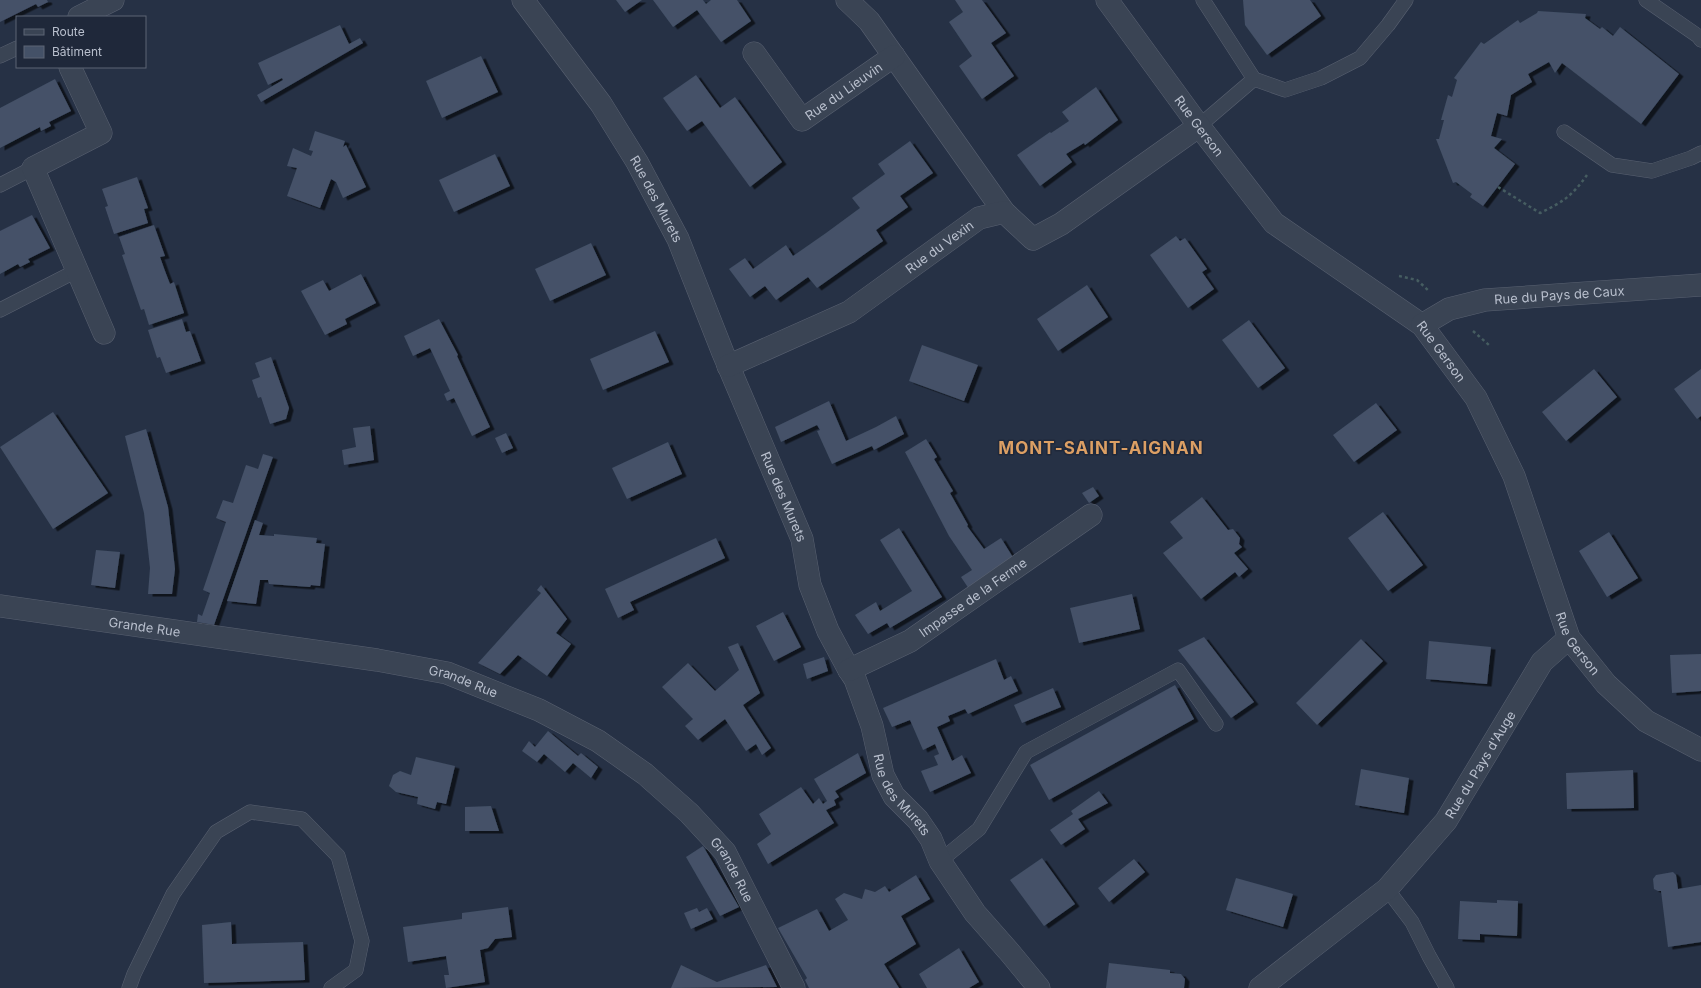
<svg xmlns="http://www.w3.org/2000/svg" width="1701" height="988" font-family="Inter,sans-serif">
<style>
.building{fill:#445167;filter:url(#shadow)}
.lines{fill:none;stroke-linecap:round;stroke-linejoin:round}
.service-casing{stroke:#596171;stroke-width:15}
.minor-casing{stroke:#596171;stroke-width:23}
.path{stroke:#465d61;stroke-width:2.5;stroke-dasharray:3 3;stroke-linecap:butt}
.service{stroke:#3a4454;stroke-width:14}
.minor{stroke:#3a4454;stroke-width:22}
.labels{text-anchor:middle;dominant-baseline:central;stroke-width:3;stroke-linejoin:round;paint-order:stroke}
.street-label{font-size:13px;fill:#b8bfcd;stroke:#1f283a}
.district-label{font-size:17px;font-weight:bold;letter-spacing:1px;fill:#dc9f64;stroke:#1f283a}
</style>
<defs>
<filter id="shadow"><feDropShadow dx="4.5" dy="2.5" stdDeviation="0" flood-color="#0009"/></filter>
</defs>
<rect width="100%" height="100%" fill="#263145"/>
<path class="building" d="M0,0H47L48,2L38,7L36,4L0,22Z
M616,0H642L625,12Z
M653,0H703L706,4L711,0H737L751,21L721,42L697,10L673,27Z
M955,0H982L1006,33L991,43L1014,76L982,99L959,66L972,56L949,22L963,12Z
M1243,0H1310L1321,16L1267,55L1245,25Z
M1538,11L1586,14L1585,18L1600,29L1602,27L1613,36L1620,27L1679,74L1641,124L1562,63L1555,73L1549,62L1528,74L1532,82L1511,95L1507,116L1497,113L1491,136L1502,139L1494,148L1515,164L1483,206L1470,197L1472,194L1456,182L1453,183L1436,139H1439L1444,120H1441L1448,95L1452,97L1457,80L1454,78L1481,42L1484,44L1518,20L1520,23L1537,13Z
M340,25L349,44L360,38L363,43L261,102L257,95L283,80L282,78L268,85L258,63Z
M481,56L498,92L442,118L426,81Z
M696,75L720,108L735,97L782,162L750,187L702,121L687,131L663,98Z
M55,79L71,111L49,122L51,126L41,131L40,127L0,148V108Z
M1096,87L1118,120L1085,145L1084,143L1066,154L1072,162L1040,186L1017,155L1050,132L1051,133L1069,121L1062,112Z
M315,131L345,141L343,147L346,145L366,187L343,198L336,182L331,179L320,208L287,196L297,168L287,166L293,148L311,156L313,151L309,150Z
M910,141L933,173L900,196L908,207L876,230L883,241L817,288L808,277L776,300L765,286L750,297L729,269L745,258L753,269L786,245L793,256L826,233L860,208L852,198L885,174L878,164Z
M495,154L510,186L454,212L439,180Z
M137,177L148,208L144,209L148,223L114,234L105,207L108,206L102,189Z
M32,215L50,248L28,259L30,262L20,267L18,264L0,274V231Z
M154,225L165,256L160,257L165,271L170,284L174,282L184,313L149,325L144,309L141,310L122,255L125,254L119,237Z
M1176,236L1180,241L1185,238L1207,269L1202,272L1214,289L1188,308L1150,255Z
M591,243L606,275L550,301L535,269Z
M361,274L376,303L345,319L347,324L325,335L301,291L323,280L329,291Z
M1087,285L1108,317L1058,351L1037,319Z
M182,319L186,332L190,331L201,361L166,373L160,357L157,358L148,330Z
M439,319L458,355L457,356L490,427L472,436L454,398L447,401L444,394L450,391L430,348L413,356L404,336Z
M1249,320L1285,368L1258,388L1222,340Z
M655,331L669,362L603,390L590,359Z
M922,345L978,365L964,401L909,381Z
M271,357L289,408L286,419L270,424L261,397L258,398L252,380L260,377L255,363Z
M1594,369L1617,397L1566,441L1542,412Z
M1701,369V416L1697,419L1674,389Z
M829,401L846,441L876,427L896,416L904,434L874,450L872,446L832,464L817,431L820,430L817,425L781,442L775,427Z
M1376,403L1397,430L1354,462L1333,435Z
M53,412L108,493L53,529L0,447Z
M370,426L374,460L344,465L342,450L356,447L353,428Z
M146,429L168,507L175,569L172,594H148L150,568L144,513L125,436Z
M506,433L513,448L502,453L495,438Z
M926,439L937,457L934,459L953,491L950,493L968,525L967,526L984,549L1001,538L1014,559L969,589L961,577L972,570L949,536L905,452Z
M668,442L682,474L627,499L612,468Z
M263,454L273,457L214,625L197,622L198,614L202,616L210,593L203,590L226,522L216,518L223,500L233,503L246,465L258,469Z
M1093,487L1099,496L1089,503L1082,493Z
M1202,497L1228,530L1233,529L1240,538L1239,544L1242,547L1234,553L1248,569L1239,577L1235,572L1201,599L1163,553L1183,538L1170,522Z
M1383,512L1423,565L1388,591L1348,538Z
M255,520L263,523L259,535L274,536V534L317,538L316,543L325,544L320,586L311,585L310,587L269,584L268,580H260L256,604L227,601Z
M899,528L942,597L890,628L887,623L868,634L855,615L876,602L880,611L912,591L880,540Z
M1609,532L1638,578L1607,597L1579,551Z
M716,538L725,558L630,602L634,610L618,618L605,589Z
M96,550L120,552L115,588L91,585Z
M541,585L567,619L556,633L571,644L547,676L518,655L500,674L478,663L541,593L537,590Z
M1132,594L1140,629L1079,643L1070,608Z
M783,612L801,647L774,661L756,626Z
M1204,637L1254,702L1231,718L1178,650Z
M1361,639L1383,661L1317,725L1296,703Z
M1429,641L1491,647L1487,684L1426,679Z
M738,643L760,693L743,705L771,748L762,755L756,744L746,751L725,719L698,740L685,726L693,719L662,687L688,663L715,691L739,670L728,647Z
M1701,654V691L1672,693L1670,655Z
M824,657L828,671L807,679L803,664Z
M996,659L1004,680L1011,676L1018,691L968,714L965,709L948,716L950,721L937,727L952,761L962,755L971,773L930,792L921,771L938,765L934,756L939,754L935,744L923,750L910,720L892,727L883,708Z
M1175,685L1194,719L1049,800L1030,765Z
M1053,688L1061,707L1022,723L1014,705Z
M548,731L578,756L581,753L598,767L591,778L573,763L565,772L544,754L537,762L522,751L529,741L535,747Z
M858,753L866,773L835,791L839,797L834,800L836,805L826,810L834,823L768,864L757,844L771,834L759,814L801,787L813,804L819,798L823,804L827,801L814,779Z
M416,757L455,766L446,804L437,802L435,809L417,804L418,797L396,792L389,786L393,775L400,771L411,775Z
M1361,769L1409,778L1404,813L1355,805Z
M1633,770L1634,808L1567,809L1566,773Z
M1099,791L1108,803L1078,819L1085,829L1061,845L1050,830L1073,814L1071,811Z
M491,806L499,831H465V807Z
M703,846L739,907L720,916L686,857Z
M1042,858L1075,904L1044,926L1010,880Z
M1134,859L1145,872L1109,902L1098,888Z
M1673,872L1676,875L1678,889L1701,885V942L1668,947L1661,891H1658L1654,889L1653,879L1656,875Z
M916,875L930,899L901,916L916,944L884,964L899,988H809L805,980L807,978L778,928L817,909L829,931L848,920L835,899L844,893L862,899L865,889L875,892L885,886L889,892Z
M1236,878L1293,894L1283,927L1226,910Z
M1497,900L1518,901L1517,936L1480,934V940L1458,939L1460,901L1497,903Z
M508,907L512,937L495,939L488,948L480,950L485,982L446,988L444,975H449L446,956L408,962L403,927L462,919V913Z
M697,908L699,912L707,908L713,919L691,929L684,913Z
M231,922L232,944L303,942L305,980L204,983L202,925Z
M959,948L979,982L969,988H927L919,974Z
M1109,963L1170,970V973L1181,974L1185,979L1184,988H1106Z
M681,965L717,982L766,965L777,987L671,988Z"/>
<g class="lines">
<defs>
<path id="service" d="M1203,0L1254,79
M1646,0L1698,36L1701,40
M0,56L17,48
M1199,126L1254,79L1285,90L1321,78L1360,58L1388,25L1406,0
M1564,132L1612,165L1652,171L1691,158L1701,153
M0,185L33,168
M0,310L76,271
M940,861L979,829L1026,752L1178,670L1216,724
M1387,889L1412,922L1429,956L1447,988
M129,988L134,974L173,894L216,832L250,812L302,819L338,856L362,941L356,970L331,988"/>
<g id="minor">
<path id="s1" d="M523,0L601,104L637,162L678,239L723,353L802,539L810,585L828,631L849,670L855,679L872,726L883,775L894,796L918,820L931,839L940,861L975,913L1011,954L1039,988"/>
<path d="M847,0L869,21L1004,212"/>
<path id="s2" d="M1107,0L1199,126L1274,223L1422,325L1476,398L1514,476L1569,638L1606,684L1646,721L1701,750"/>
<path d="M79,17L113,0"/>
<path id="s3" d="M754,53L802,120L894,56"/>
<path d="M70,67L101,133L33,168L104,333"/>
<path id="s4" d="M1422,325L1449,309L1485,300L1701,285"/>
<path id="s5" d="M728,366L849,312L979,218L1004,212L1033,239L1061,224L1199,126"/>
<path id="s6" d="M0,606L377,660L447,673L539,710L598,741L645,774L689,813L725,852L794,988"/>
<path id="s7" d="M849,670L910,641L1091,515"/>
<path id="s8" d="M1260,988L1387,889L1446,821L1542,662L1569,638"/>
</g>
</defs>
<use href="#service" class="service-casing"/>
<use href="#minor" class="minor-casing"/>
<path class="path" d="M1498,187L1540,213C1563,202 1572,196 1587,175
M1399,276L1417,280L1429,291
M1473,331L1489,345"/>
<use href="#service" class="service"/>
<use href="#minor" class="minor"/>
</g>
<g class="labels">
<g class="street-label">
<text stroke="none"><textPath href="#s3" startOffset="133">Rue du Lieuvin</textPath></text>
<text stroke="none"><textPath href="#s2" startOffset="156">Rue Gerson</textPath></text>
<text stroke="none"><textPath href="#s1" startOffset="240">Rue des Murets</textPath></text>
<text stroke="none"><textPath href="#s5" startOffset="244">Rue du Vexin</textPath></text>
<text stroke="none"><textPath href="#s4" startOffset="143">Rue du Pays de Caux</textPath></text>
<text stroke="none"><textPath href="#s2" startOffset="491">Rue Gerson</textPath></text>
<text stroke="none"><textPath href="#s1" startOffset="564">Rue des Murets</textPath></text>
<text stroke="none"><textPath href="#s7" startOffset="144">Impasse de la Ferme</textPath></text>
<text stroke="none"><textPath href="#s6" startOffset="146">Grande Rue</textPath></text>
<text stroke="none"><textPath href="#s2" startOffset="816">Rue Gerson</textPath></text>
<text stroke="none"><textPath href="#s6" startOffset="470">Grande Rue</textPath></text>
<text stroke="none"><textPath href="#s8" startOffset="317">Rue du Pays d'Auge</textPath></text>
<text stroke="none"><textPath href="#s1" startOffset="888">Rue des Murets</textPath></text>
<text stroke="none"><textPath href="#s6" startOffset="806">Grande Rue</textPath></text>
</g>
<g class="district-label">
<text x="1101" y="448">MONT-SAINT-AIGNAN</text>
</g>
</g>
<rect x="16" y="16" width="130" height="52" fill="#1f283a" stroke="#5c6475"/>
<rect x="24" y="29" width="20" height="6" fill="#3a4454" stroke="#5c6475"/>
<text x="52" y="36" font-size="12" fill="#b8bfcd">Route</text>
<rect x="24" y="46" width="20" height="12" fill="#445167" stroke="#5c6475"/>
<text x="52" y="56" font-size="12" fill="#b8bfcd">Bâtiment</text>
</svg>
